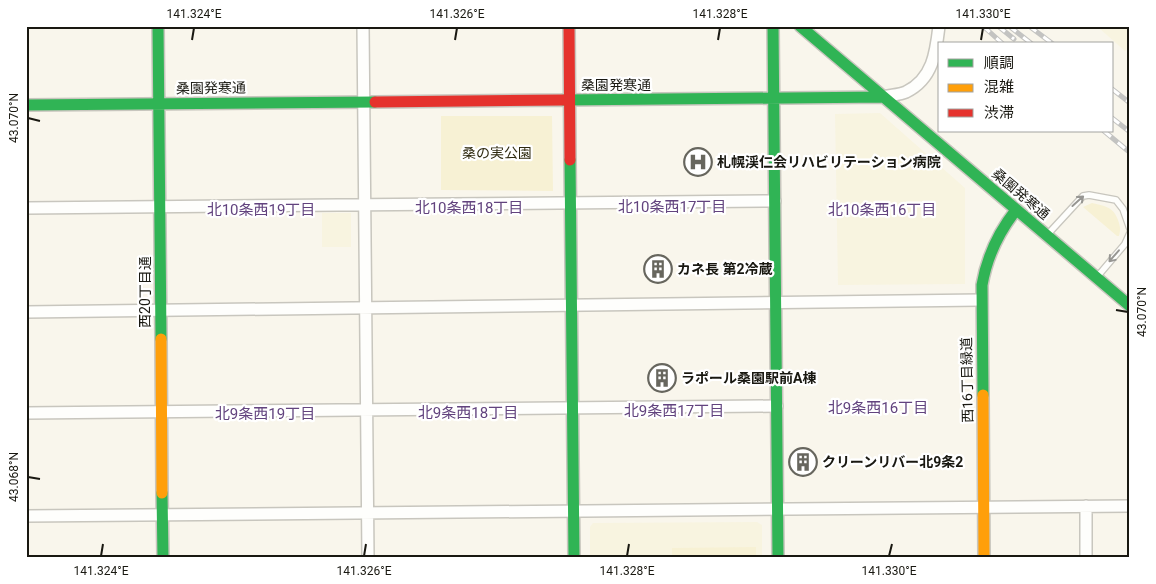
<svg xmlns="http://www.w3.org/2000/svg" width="1156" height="584" font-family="Roboto,'Noto Sans JP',sans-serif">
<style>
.built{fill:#f8f4e0}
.green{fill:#f7f1d4}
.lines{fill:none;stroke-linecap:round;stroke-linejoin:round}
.lane-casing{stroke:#c8c6be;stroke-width:8}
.street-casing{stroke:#c8c6be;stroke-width:14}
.fast-casing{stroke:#c8c6be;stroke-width:14}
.slow-casing{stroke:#c8c6be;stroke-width:14}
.jam-casing{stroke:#c8c6be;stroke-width:14}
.lane{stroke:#fefefc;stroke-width:5.5}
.street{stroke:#fefefc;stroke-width:11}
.fast{stroke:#30b455;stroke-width:11}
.slow{stroke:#ff9f0a;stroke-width:11}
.jam{stroke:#e5322d;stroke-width:11}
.rail-casing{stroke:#c3c3c1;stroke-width:5}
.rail{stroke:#fff;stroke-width:3;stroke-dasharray:9;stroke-linecap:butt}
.oneway{stroke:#979692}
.ticks{fill:none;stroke:#191811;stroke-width:2}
.labels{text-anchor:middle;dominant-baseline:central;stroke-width:4.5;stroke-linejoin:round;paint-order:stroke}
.street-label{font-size:14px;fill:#191811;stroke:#fff}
.park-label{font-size:14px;fill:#2f2a0f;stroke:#fff}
.poi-label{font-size:14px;font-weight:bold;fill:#191811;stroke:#fff;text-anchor:start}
.neighbourhood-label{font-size:15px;fill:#62437e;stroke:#fff}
.neatline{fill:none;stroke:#191811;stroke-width:2}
.ticks-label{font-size:12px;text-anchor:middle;fill:#191811}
</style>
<rect width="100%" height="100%" fill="#f9f6ec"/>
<path class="built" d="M1103,26H1130V46L1125,51L1100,29Z
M880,113L965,188V284L838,285L835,114Z
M322,213H351V247H322Z
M757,522L762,525V558H590V527L593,523Z"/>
<path class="green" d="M441,116H552L553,191L441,190Z
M1092,203C1104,206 1113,206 1118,220C1120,226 1121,229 1119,236H1117L1083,207Z
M756,547V558H672V548Z"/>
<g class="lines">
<defs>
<path id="lane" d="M1048,234L1083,196L1089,195L1116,200L1123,209L1130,229
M1097,277L1125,244L1130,233"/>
<path id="street" d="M363,26L368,558
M883,97C890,95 899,95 906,92C933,79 936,52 939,26
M26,208L775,201
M26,312L981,300
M26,413L777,406
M1086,506V558
M26,516L1130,506"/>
<path id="fast" d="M158,26L161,339
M773,26L778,558
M800,26L1130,306
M564,100L883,97
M26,105L375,102
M570,160L574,558
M983,395L982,285C987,256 998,233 1016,210
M162,493L163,558"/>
<path id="slow" d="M161,339L162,493
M983,395L984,558"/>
<path id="jam" d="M569,26L570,160
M375,102L564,100"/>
</defs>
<use href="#lane" class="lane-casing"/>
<use href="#street" class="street-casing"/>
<use href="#fast" class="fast-casing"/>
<use href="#slow" class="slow-casing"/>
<use href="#jam" class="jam-casing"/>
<use href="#lane" class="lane"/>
<use href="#street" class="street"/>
<use href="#fast" class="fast"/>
<use href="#slow" class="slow"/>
<use href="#jam" class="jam"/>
<defs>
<path id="rail" d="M983,26L1003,44
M998,26L1014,39
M1009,26L1032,44
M1029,26L1053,44
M1112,89L1130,103
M1112,118L1130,132
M1104,131L1128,151"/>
</defs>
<use href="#rail" class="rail-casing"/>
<use href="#rail" class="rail"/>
</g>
<defs><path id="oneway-shaft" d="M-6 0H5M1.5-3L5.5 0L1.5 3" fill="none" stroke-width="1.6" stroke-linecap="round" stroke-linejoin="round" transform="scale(1.25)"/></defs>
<g class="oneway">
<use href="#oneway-shaft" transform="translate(1078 201) rotate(-42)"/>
<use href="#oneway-shaft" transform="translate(1114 256) rotate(131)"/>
</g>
<path class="ticks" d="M192,40L194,28M455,40L457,28M718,40L720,28M981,40L983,28M28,118L40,121M1116,310L1128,312M28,477L40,479M101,556L103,544M364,556L366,544M627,556L629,544M889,556L892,544"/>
<defs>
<symbol id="hospital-ring" viewBox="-11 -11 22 22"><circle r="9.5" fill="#fff" stroke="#67665e" stroke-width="1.5"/><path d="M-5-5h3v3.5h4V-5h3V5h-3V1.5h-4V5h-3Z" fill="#67665e"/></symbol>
<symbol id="building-ring" viewBox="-11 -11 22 22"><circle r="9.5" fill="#fff" stroke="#67665e" stroke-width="1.5"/><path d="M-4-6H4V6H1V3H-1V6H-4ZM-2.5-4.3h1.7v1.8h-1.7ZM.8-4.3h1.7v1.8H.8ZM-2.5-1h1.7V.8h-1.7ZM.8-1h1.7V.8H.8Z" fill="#67665e"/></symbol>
</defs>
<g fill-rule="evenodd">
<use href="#hospital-ring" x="682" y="146" width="32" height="32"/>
<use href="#building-ring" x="642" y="253" width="32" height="32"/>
<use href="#building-ring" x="646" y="362" width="32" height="32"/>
<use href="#building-ring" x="787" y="446" width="32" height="32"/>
</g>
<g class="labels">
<g class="street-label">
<text x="616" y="85">桑園発寒通</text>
<text transform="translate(211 88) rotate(-1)">桑園発寒通</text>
<text transform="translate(1021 194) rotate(40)">桑園発寒通</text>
<text transform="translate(145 292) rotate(-90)">西20丁目通</text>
<text transform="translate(967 380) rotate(-91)">西16丁目緑道</text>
</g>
<g class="park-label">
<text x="497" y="153">桑の実公園</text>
</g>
<g class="poi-label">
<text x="717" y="162">札幌渓仁会リハビリテーション病院</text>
<text x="677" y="269">カネ長 第2冷蔵</text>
<text x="681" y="378">ラポール桑園駅前A棟</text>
<text x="822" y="462">クリーンリバー北9条2</text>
</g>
<g class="neighbourhood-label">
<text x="672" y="207">北10条西17丁目</text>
<text x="469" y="208">北10条西18丁目</text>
<text x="261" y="210">北10条西19丁目</text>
<text x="882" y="210">北10条西16丁目</text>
<text x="878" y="408">北9条西16丁目</text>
<text x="674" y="411">北9条西17丁目</text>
<text x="468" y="413">北9条西18丁目</text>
<text x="265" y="414">北9条西19丁目</text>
</g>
</g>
<rect width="1156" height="584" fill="none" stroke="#ffffff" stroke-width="55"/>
<rect x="938" y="42" width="175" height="90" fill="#ffffff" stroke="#a3a3a0"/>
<rect x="948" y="59" width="25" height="8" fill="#30b455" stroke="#a3a3a0"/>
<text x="984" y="68" font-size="15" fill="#191811">順調</text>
<rect x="948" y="84" width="25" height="8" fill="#ff9f0a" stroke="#a3a3a0"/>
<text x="984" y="92" font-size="15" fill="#191811">混雑</text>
<rect x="948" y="109" width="25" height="8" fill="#e5322d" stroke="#a3a3a0"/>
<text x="984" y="118" font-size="15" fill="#191811">渋滞</text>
<rect x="28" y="28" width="1100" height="528" class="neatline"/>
<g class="ticks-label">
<text x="194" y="18">141.324°E</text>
<text x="457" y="18">141.326°E</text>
<text x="720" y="18">141.328°E</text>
<text x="983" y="18">141.330°E</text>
<text transform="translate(14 118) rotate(-90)" y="4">43.070°N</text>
<text transform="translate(1142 312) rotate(-90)" y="4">43.070°N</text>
<text transform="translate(14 477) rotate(-90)" y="4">43.068°N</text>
<text x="101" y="575">141.324°E</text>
<text x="364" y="575">141.326°E</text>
<text x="627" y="575">141.328°E</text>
<text x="889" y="575">141.330°E</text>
</g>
</svg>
